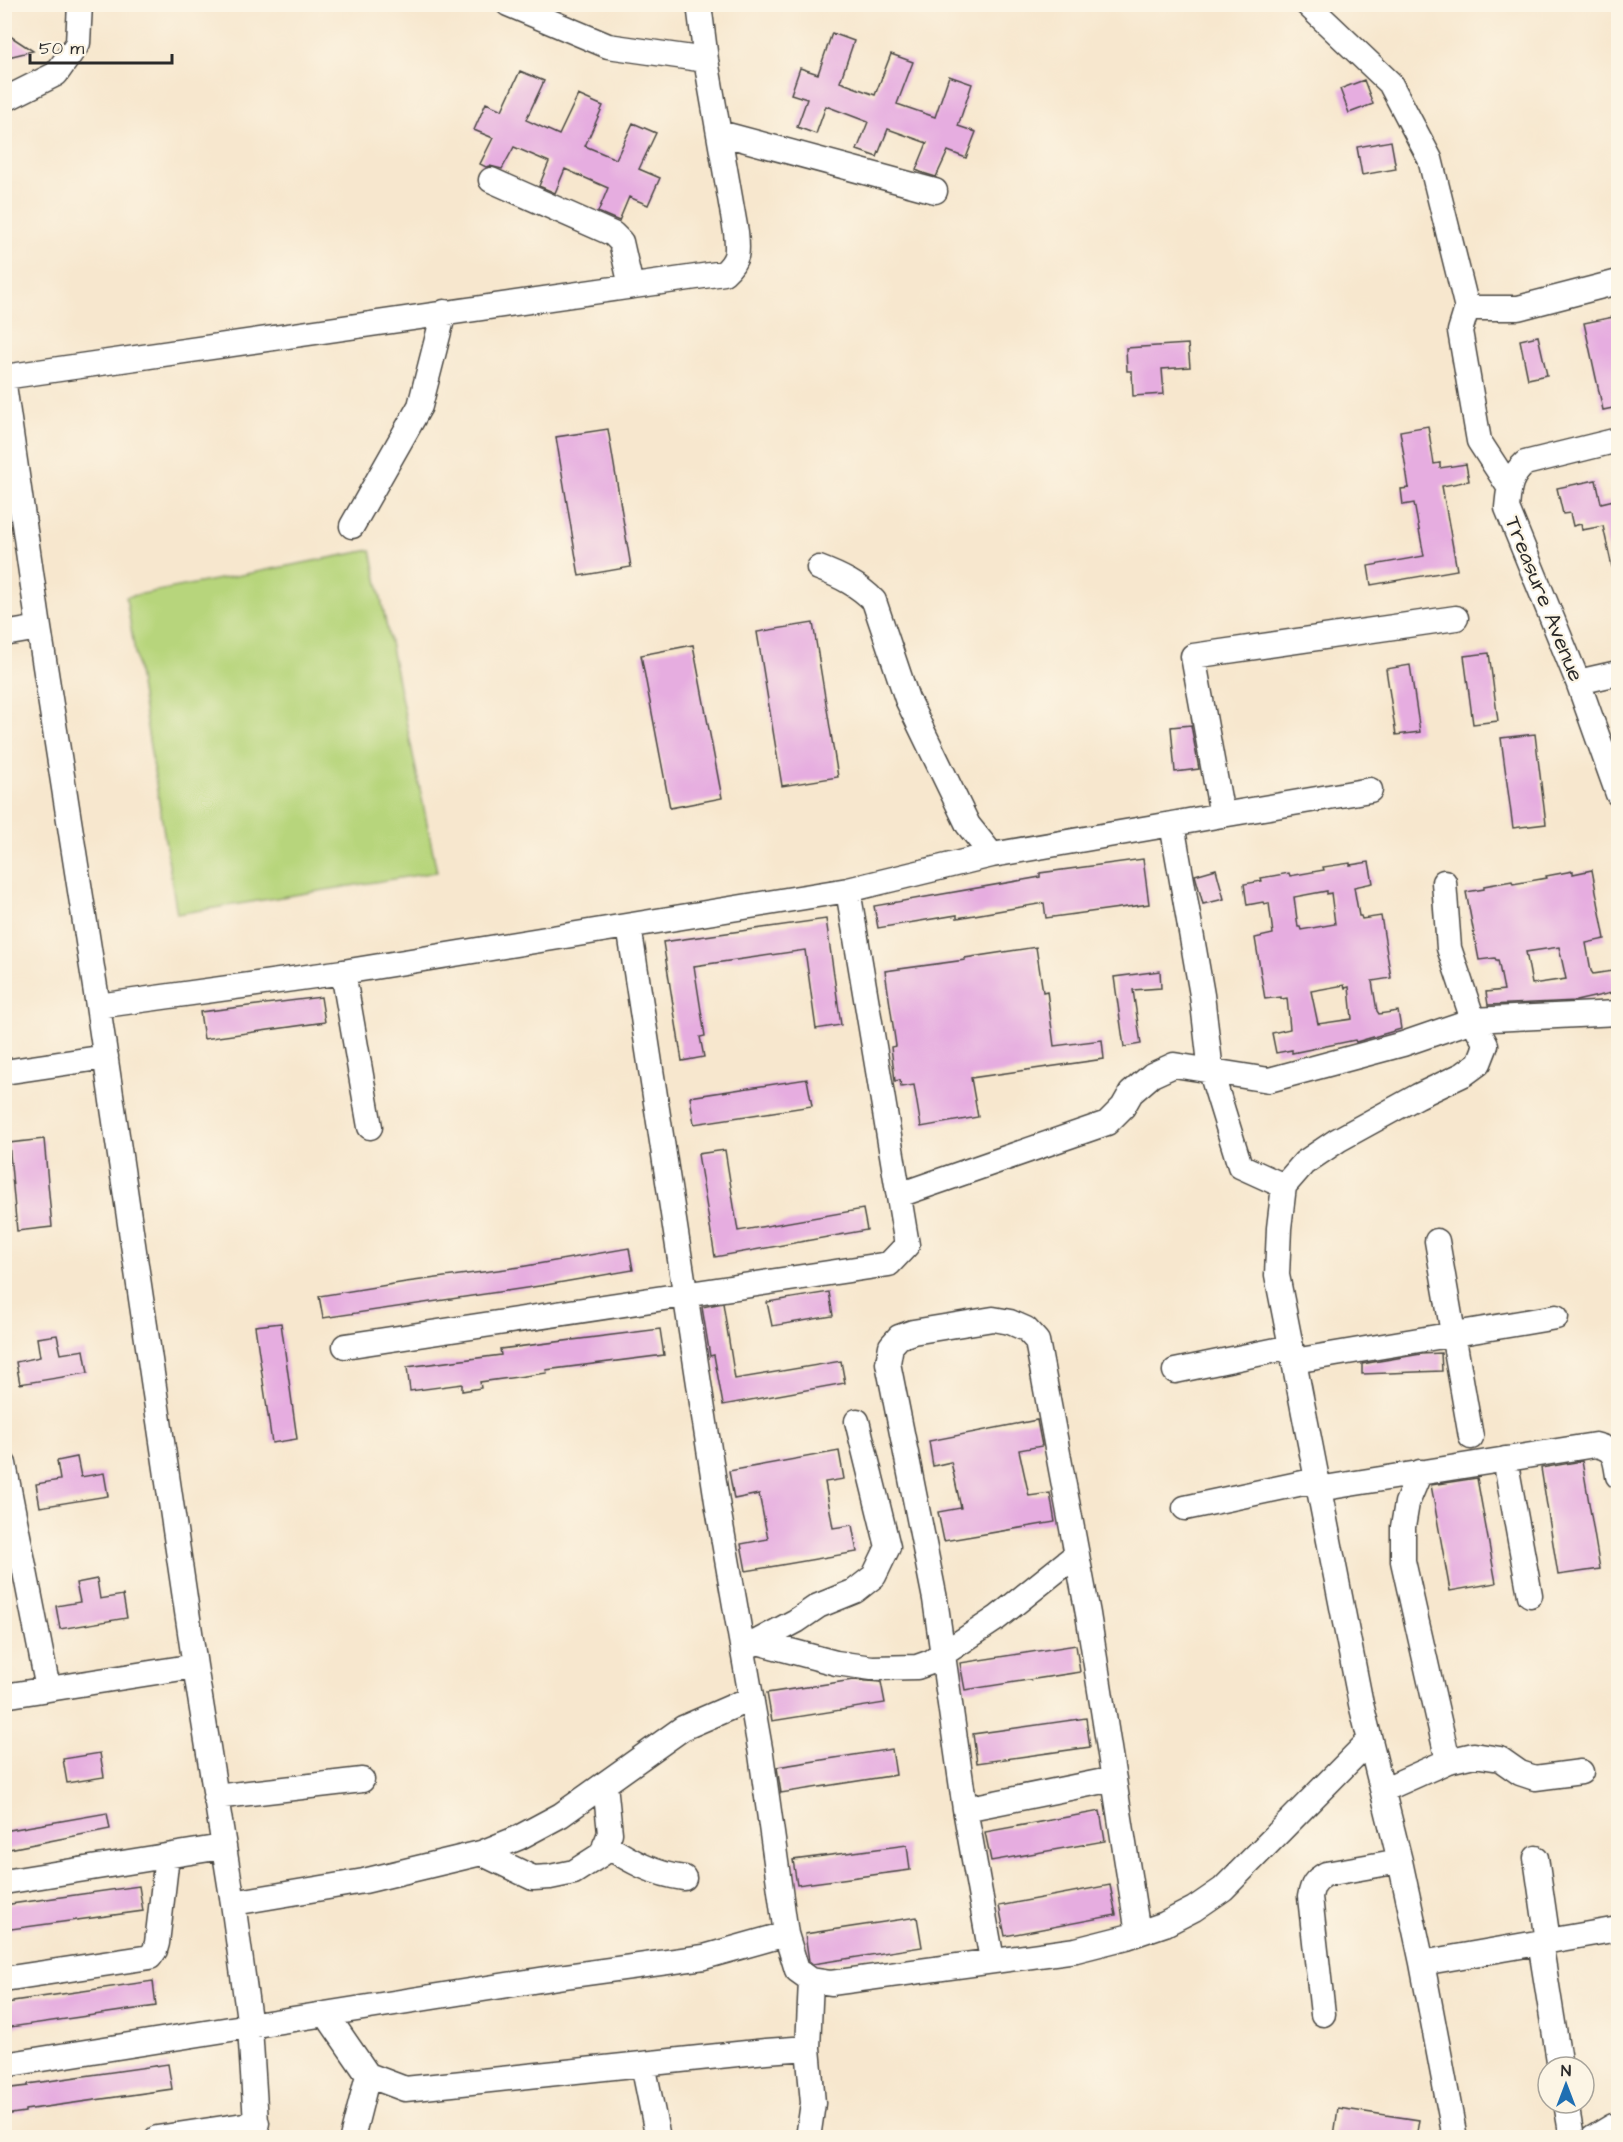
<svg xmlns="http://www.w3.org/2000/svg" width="1623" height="2142" font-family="'Architects Daughter',sans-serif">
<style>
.park{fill:#b7d57b;stroke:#718053;stroke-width:1.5}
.building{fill:#e6ade0;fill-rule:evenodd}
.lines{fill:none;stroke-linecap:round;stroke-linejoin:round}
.minor-casing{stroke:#4a4743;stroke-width:27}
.minor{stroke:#fff;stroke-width:24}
.labels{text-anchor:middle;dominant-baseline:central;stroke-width:4.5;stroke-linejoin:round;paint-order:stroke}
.street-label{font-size:22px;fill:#2b2b2b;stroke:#fcf5e5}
</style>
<rect width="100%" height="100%" fill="#fcf5e5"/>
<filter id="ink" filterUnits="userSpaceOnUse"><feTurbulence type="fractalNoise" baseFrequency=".0167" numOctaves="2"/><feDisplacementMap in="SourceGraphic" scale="12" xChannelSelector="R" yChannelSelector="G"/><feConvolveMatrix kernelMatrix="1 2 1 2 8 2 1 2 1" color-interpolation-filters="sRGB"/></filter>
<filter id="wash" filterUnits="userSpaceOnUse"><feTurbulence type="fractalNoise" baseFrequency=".008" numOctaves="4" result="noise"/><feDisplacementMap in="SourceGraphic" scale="24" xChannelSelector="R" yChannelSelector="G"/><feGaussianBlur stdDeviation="1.35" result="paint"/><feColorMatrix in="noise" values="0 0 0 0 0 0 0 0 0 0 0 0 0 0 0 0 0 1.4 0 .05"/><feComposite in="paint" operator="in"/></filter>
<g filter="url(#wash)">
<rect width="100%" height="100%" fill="#f7e7ce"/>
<path class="park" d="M371,550L437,872L177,914L126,597Z"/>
<g id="blocks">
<path class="building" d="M4,32L33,51L4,58Z
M832,33L854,41L840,82L875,95L891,54L913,62L897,104L935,117L949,76L972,84L958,126L976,132L966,158L948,151L936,177L923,173L916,170L927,143L888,129L877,157L857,150L868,122L826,106L816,134L797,127L807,99L791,94L800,68L818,74Z
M520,71L544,81L526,120L559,135L578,95L603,106L585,146L616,159L633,123L656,133L639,169L660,178L648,205L629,197L619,221L598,212L608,188L565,169L555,193L539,186L549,162L514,147L502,169L490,166L486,167L480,164L493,138L474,130L486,103L502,110Z
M1364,80L1373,104L1349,113L1340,89Z
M1391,141L1396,169L1362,175L1357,147Z
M1618,316V407L1603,410L1584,323Z
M1538,336L1547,375L1528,379L1520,340Z
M1188,344L1190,367L1162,369L1164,394L1133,396L1132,371H1127L1126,348Z
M1428,426L1434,464L1440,463V468L1466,464L1469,481L1442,486L1457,570L1371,585L1368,566L1424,556L1414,503L1403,505L1401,489L1409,488L1400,431Z
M608,429L631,567L579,576L556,437Z
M1596,480L1601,503L1618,499V566L1612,567L1603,526L1582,530L1581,524L1573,526L1570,513L1563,514L1557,488Z
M813,623L838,777L782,786L757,632Z
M693,645L722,798L670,808L641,655Z
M1489,653L1498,721L1473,724L1464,656Z
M1410,665L1420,732L1396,735L1386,669Z
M1191,725L1199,769L1175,772L1171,727Z
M1535,734L1546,824L1513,828L1501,738Z
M1143,859L1149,904L1046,918L1044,903L957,918V915L878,928L874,906L1040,877V873Z
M1369,862L1373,883L1354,887L1359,916H1361L1362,919L1381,916L1391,978L1372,981L1377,1011L1379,1014L1398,1011L1401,1029L1356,1042L1355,1040L1292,1053V1050L1276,1053L1272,1033L1290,1029L1287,998L1281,999V997L1265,999L1255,938L1273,934L1269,903L1264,904L1263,902L1247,905L1244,884L1262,881L1261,878L1289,873L1290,876L1324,870L1323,867L1350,863V865ZM1327,891V894L1331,893L1335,924L1301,930L1300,927H1298L1294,897ZM1344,985L1345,988L1349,987L1352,1019L1318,1024L1311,991Z
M1216,869L1224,899L1203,904L1195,875Z
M1592,870L1605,939L1586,943L1591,971L1593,974L1612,971L1616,992L1576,1001L1488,1005L1486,992L1504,990L1498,960H1496L1495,958L1479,960L1466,892L1484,889V886L1512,881L1513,884L1547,878L1546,876L1573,871V874ZM1559,947L1566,979L1532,984L1526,952Z
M826,919L841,1025L816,1029L805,950L694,966L705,1036L700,1037L704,1057L682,1061L663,942Z
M1036,947L1043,992L1047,991L1054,1046L1102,1040L1104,1059L971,1078L978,1117L921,1127L914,1085L901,1087L900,1080L895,1081L891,1047L896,1046L885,971L965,960V958Z
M1160,971L1161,988L1133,990L1141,1044L1124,1047L1114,977Z
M321,997L325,1022L204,1039L200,1012Z
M807,1079L812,1106L694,1124L690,1097Z
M44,1139L52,1227L17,1231L9,1143Z
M725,1150L738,1231L863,1209L867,1230L715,1257L698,1154Z
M629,1248L633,1270L546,1285L323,1318L319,1296L406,1282L520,1267Z
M829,1292L833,1316L772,1326L767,1302Z
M723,1303L735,1379L841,1361L845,1383L723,1405L714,1355L710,1356L702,1307Z
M281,1323L297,1439L272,1443L255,1326Z
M660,1329L664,1355L546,1370L547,1373L480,1382L481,1388L462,1391V1384L410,1391L407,1367L501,1355L500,1349Z
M57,1335L61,1354L84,1350L88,1373L20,1384L16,1362L40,1357L37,1338Z
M1441,1353L1442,1371L1362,1374V1364L1421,1354Z
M1037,1420L1042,1446L1019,1450L1029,1496L1050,1493L1055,1522L944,1541L938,1512L961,1508L951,1462L933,1466L929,1441Z
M839,1451L844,1479L825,1482L833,1528L852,1525L857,1552L746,1571L741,1544L768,1539L759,1494L734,1499L729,1471Z
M77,1457L81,1477L104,1473L108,1496L40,1507L36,1484L60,1480L57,1461Z
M1582,1461L1600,1569L1558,1575L1541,1468Z
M1477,1478L1496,1583L1450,1591L1431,1485Z
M97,1579L100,1599L123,1595L127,1618L60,1629L56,1606L80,1602L76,1583Z
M1076,1645L1080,1672L965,1690L960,1663Z
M853,1680L881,1682L885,1703L772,1721L767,1693Z
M1086,1718L1090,1747L977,1763L973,1734Z
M892,1749L896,1775L781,1793L777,1767Z
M100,1753L104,1777L67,1783L63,1759Z
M1100,1811L1105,1841L991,1861L985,1832Z
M107,1813L110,1829L4,1850V1831Z
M907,1845L910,1870L797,1885L793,1860Z
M1110,1885L1116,1915L1005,1936L999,1906Z
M139,1886L143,1911L4,1930V1905Z
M917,1917L922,1947L813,1964L809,1961L805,1934Z
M153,1981L156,2006L4,2028V2004L13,2003V2001Z
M168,2064L172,2089L25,2110V2112L4,2115V2089L28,2086V2084Z
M1338,2108L1419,2120L1416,2138H1347L1334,2136Z"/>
</g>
</g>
<g filter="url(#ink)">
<use href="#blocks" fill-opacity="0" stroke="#4a4743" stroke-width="1.5"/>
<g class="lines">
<defs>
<path id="minor" d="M508,4L608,46L706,60
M1307,4L1390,83L1430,159L1467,308L1460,331L1479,441L1509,487
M4,100L56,74L78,43L80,4
M720,133L935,191
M491,180L613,234L621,242L631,286
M1467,308H1518L1618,282
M4,377L724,273C739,259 738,252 736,232L706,60L699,4
M4,385L39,628L98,1006L195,1666L233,1903L250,2027L257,2138
M1618,440L1525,463C1509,478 1509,487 1507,508L1578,682L1618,794
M352,526L420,406L444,312
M819,568C840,576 859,585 874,601L907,699L968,825L992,855
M4,634L39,628
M1578,682L1618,673
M1370,790L1222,815L1193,656L1456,618
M1222,815L1172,824L1202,995L1211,1072L1240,1166L1284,1186
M1444,882L1449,948L1473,1020L1486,1045L1479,1063L1464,1074L1418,1096L1338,1140L1304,1163L1284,1186L1279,1228L1277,1275L1361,1704L1400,1861L1422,1963L1455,2138
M629,926L718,1508L761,1754L786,1934L797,1970L811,1980L831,1983L1076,1950L1127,1937L1165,1924L1194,1909L1223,1889L1370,1740
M343,972L370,1127
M98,1006L343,972L848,890L992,855L1172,824
M4,1072L106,1057
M899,1195L1107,1123L1123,1107L1131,1093L1152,1075L1174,1065L1269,1080L1403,1044L1473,1020L1618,1013
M1437,1241L1471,1437
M345,1346L889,1264L907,1245L848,890
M1294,1361L1556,1317
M1175,1371L1291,1347
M1505,1459L1530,1595
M4,1464L48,1689
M1318,1489L1595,1445C1615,1449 1615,1457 1618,1476
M1185,1508L1317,1480
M757,1642L836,1663L872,1668L917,1667L931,1662L997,1618L1077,1554
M751,1645L796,1621L818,1606L855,1591L874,1576L888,1547L857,1421
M4,1696L195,1666
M1448,1761L1474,1755L1500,1759L1520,1773L1535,1778L1581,1772
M1383,1790L1448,1761L1403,1561V1527L1407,1503L1420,1472
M215,1797L362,1780
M965,1809L1114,1779
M605,1845C631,1861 653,1874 684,1878
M481,1853L533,1878L550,1877L574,1872L602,1854L610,1833L605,1784
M1536,1858L1548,1941
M4,1882L222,1847
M233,1903L364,1881L481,1853L518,1838L561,1815L683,1728L750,1699
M1540,1942L1560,2067
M992,1960L965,1809L935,1599L888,1363L891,1346L899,1337L913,1332L993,1319L1010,1322L1026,1329L1037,1341L1088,1614L1138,1933
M1422,1963L1618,1929
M4,1979L150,1957L155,1950L157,1943L167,1856
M326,2014L368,2075L405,2089L766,2051L808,2048L811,1980
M1323,2014L1310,1897C1312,1885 1315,1880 1326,1874L1400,1861
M643,2064L658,2138
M4,2065L558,1977L704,1957L786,1934
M1566,2103L1572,2138
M157,2138L257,2123
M352,2138L368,2075
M808,2138L813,2103L808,2048
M1593,2138L1613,2126H1618"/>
</defs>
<use href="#minor" class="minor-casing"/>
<use href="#minor" class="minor"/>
</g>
</g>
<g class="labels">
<g class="street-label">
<text transform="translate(1544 599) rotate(68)">Treasure Avenue</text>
</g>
</g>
<rect width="1623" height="2142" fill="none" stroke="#fcf5e5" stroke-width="24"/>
<g transform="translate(1566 2085)"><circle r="28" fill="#fcf5e5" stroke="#a8a49b" stroke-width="1.5"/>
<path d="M0-4.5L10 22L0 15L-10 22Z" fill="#1f6fb2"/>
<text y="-9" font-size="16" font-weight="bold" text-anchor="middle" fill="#2b2b2b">N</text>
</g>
<path d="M30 54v9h142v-9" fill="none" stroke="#2b2b2b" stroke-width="3"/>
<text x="39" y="54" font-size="18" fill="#2b2b2b" stroke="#fcf5e5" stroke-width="4.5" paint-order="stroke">50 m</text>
</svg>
